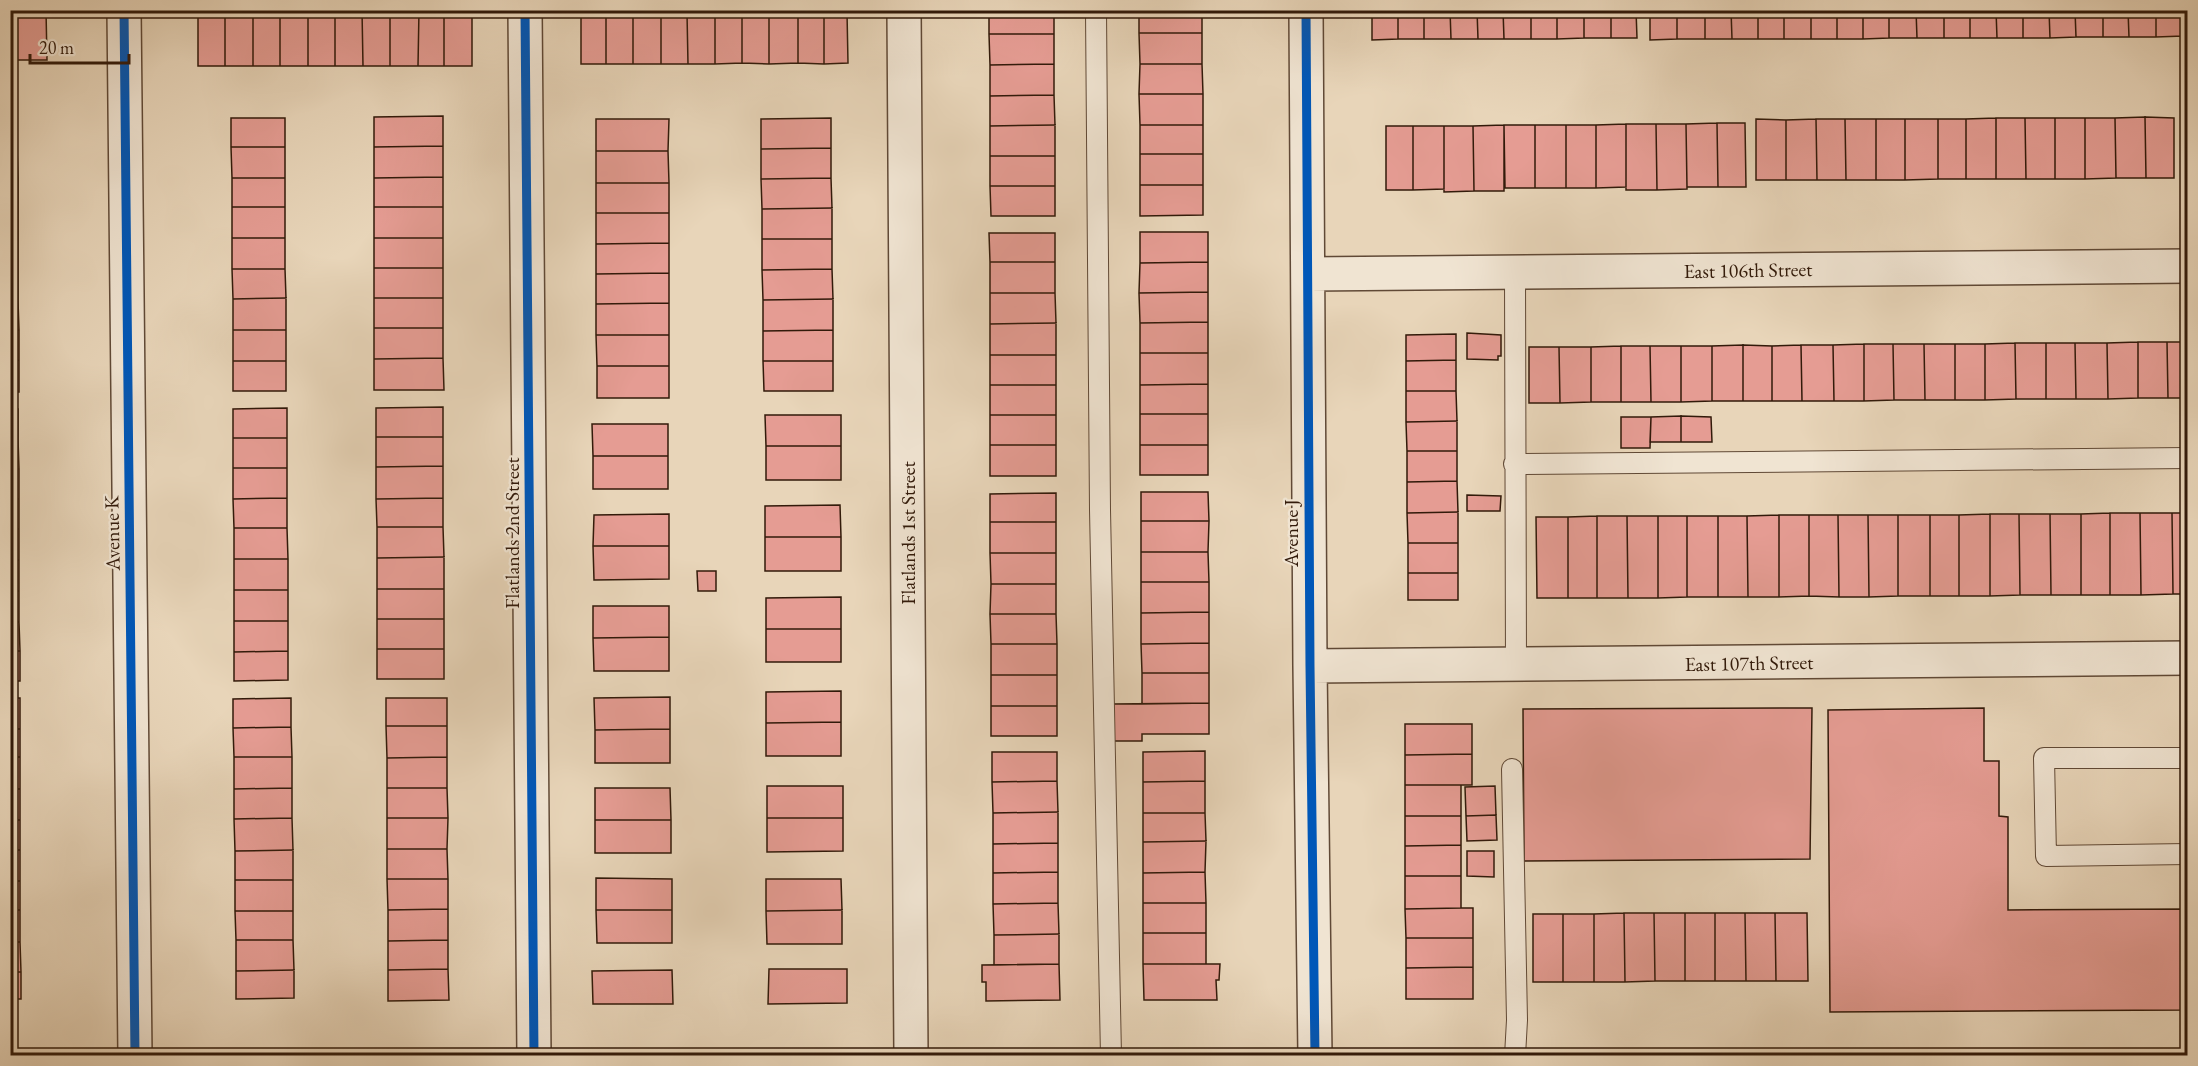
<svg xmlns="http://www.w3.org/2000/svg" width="2198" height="1066" font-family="'EB Garamond',serif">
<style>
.building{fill:#e59c93;stroke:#321a0a;stroke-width:1.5}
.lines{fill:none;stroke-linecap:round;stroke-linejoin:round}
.lane-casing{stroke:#604936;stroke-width:22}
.street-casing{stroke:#604936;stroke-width:36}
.lane{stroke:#f0e4d2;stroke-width:20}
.street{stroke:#f0e4d2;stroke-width:33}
.cycleway-casing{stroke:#f0e4d2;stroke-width:13}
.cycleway{stroke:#0057b8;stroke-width:9}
.labels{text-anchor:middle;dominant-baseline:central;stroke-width:4.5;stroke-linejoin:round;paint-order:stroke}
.street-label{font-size:20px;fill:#321a0a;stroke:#f0e4d2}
</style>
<rect width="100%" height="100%" fill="#e8d5b9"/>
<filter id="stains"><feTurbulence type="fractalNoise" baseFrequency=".00333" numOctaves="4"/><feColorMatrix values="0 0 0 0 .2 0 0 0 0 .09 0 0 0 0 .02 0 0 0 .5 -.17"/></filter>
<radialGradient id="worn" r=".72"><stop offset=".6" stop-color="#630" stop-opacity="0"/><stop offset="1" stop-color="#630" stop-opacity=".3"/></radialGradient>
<path class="building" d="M10,10H14L16,60L10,61Z
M14,10H46L47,60H16Z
M198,10H225V66H198Z
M225,10H253V66H225Z
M253,10H280V66H253Z
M280,10H308V66H280Z
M308,10H335V66H308Z
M335,10H362L363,66H335Z
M362,10H390V66H363Z
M390,10H419L418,66H390Z
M419,10H444V66H418Z
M444,10H472V66H444Z
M989,10H1054V34H989Z
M1139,10H1202V33H1139Z
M1372,10H1398V39L1372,40Z
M1398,10H1424V39H1398Z
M1424,10H1450L1451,39H1424Z
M1450,10H1477L1478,39H1451Z
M1477,10H1503L1504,39H1478Z
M1503,10H1531V39H1504Z
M1531,10H1557V39H1531Z
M1557,10H1584V38L1557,39Z
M1584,10H1611V38H1584Z
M1611,10H1636L1637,38H1611Z
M1650,10H1677V39L1650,40Z
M1677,10H1705V39H1677Z
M1705,10H1731L1732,39H1705Z
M1731,10H1758V39H1732Z
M1758,10H1784V39H1758Z
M1784,10H1811V39H1784Z
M1811,10H1837V39H1811Z
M1837,10H1863V39H1837Z
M1863,10H1889V38L1863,39Z
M1889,10H1916L1917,38H1889Z
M1916,10H1944V38H1917Z
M1944,10H1970V38H1944Z
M1970,10H1996L1997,38H1970Z
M1996,10H2023V38H1997Z
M2023,10H2049L2050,38H2023Z
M2049,10H2075L2076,37L2050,38Z
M2075,10H2103V37H2076Z
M2103,10H2128L2129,37H2103Z
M2128,10H2156V37H2129Z
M2156,10H2183V36L2156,37Z
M2183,10H2188V37L2183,36Z
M742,12H769V64L742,63Z
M742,12V63L715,64V13Z
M769,12H798V63L769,64Z
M798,12H824V64L798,63Z
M824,12H847L848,63L824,64Z
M581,13H606V64H581Z
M606,13H633V64H606Z
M633,13H661V64H633Z
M661,13H687L688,64H661Z
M687,13H715V64H688Z
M1139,33H1202V64H1140Z
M989,34H1054V64L990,65Z
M1054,64V95L990,96V65Z
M1140,64H1202L1203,94H1139Z
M1139,94H1203V125H1140Z
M1054,95L1055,125L990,126V96Z
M443,116V146L374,147V117Z
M2145,117L2174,118V178H2146Z
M2145,117L2146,178H2116L2115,118Z
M231,118H285V147H231Z
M831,118V148L761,149V119Z
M1996,118H2025L2026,179H1996Z
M1996,118V179H1966V119Z
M2025,118H2055V179H2026Z
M2055,118H2085V179H2055Z
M2085,118H2115L2116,178L2085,179Z
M596,119H669L668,151H596Z
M1756,119L1786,120V180H1756Z
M1816,119H1845L1846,180H1817Z
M1816,119L1817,180H1786V120Z
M1845,119H1876V180H1846Z
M1876,119H1905V180H1876Z
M1905,119H1938V179L1905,180Z
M1938,119H1966V179H1938Z
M10,120H17V148H10Z
M1717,123H1745L1746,187H1718Z
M1717,123L1718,187H1687L1686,124Z
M1626,124H1656L1657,190H1626Z
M1626,124V187L1596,188V125Z
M1656,124H1686L1687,189L1657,190Z
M1055,125V156H990V126Z
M1140,125H1203V154H1140Z
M1504,125H1535V188H1505Z
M1504,125V191H1474L1473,126Z
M1535,125H1566V188H1535Z
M1566,125H1596V188H1566Z
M1386,126H1413V190H1386Z
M1413,126H1444V189L1413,190Z
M1444,126H1473L1474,191L1444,192Z
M443,146V177L374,178V147Z
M231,147H285V178H232Z
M10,148H17L18,178H10Z
M831,148V178L761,179V149Z
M596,151H668L669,183H596Z
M1140,154H1203V185H1140Z
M990,156H1055V186H990Z
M443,177V207H374V178Z
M10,178H18V208H10Z
M232,178H285V207H232Z
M831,178L832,208L762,209L761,179Z
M596,183H669V213H596Z
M1140,185H1203V215L1140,216Z
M990,186H1055V216H991Z
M232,207H285V238H232Z
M374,207H443V238H374Z
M10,208H18V239H10Z
M832,208V239H762V209Z
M596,213H669V243L596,244Z
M1140,232H1208V262L1140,263Z
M989,233H1055V262H990Z
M232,238H285V269H232Z
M374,238H443V268H374Z
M10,239H18V270H10Z
M762,239H832V269L762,270Z
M669,243V273L596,274V244Z
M990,262H1055V293H990Z
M1208,262V292L1139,293L1140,263Z
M374,268H443V298H374Z
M232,269H285L286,298L233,299Z
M832,269L833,299L763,300L762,270Z
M10,270H18V301H10Z
M669,273V303L596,304V274Z
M1208,292V322L1140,323L1139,293Z
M990,293H1055L1056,323L990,324Z
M286,298V330H233V299Z
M374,298H443V328H374Z
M833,299V330L763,331V300Z
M10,301H18L19,330H10Z
M669,303V335H596V304Z
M1208,322V353H1140V323Z
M1056,323V355H990V324Z
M374,328H443V358L374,359Z
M10,330H19V360L10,361Z
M233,330H286V361H233Z
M833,330V361H763V331Z
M1467,333L1501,335V356H1498V360L1467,359Z
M1456,334V360L1406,361V335Z
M596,335H669V366H597Z
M2138,342H2167L2168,398H2138Z
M2138,342V398L2108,399L2107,343Z
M2167,342H2188V398H2168Z
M2015,343H2046V399H2016Z
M2015,343L2016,399L1985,400V344Z
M2046,343H2075L2076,399H2046Z
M2075,343H2107L2108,399H2076Z
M1864,344H1893L1894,400L1864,401Z
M1864,344V401H1834L1833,345Z
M1893,344H1924L1925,400H1894Z
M1924,344H1955V400H1925Z
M1955,344H1985V400H1955Z
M1743,345L1772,346V401H1743Z
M1743,345V401H1712V346Z
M1801,345H1833L1834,401H1802Z
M1801,345L1802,401H1772V346Z
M1621,346H1650L1651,402H1621Z
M1621,346V402H1591V347Z
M1650,346H1681V402H1651Z
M1681,346H1712V401L1681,402Z
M1529,347H1559L1560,403H1529Z
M1559,347H1591V402L1560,403Z
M1140,353H1208V384L1140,385Z
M990,355H1056V385H990Z
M443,358L444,390H374V359Z
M19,360V392H10V361Z
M1456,360V391H1406V361Z
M233,361H286V391H233Z
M763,361H833V391H764Z
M597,366H669V398H597Z
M1208,384V414H1140V385Z
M990,385H1056V415H990Z
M1406,391H1456L1457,421L1406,422Z
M443,407V437H376V408Z
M287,408V438H233V409Z
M10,409H18V439H10Z
M1140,414H1208V445H1140Z
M765,415H841V446H766Z
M990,415H1056V445H990Z
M1681,416L1711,417L1712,442H1681Z
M1681,416V442H1650L1651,417Z
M1621,417H1651L1650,448H1621Z
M1457,421V451H1407L1406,422Z
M592,424H668V456H593Z
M376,437H443V466L376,467Z
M233,438H287V468H233Z
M10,439H18L19,469H10Z
M990,445H1056V476H990Z
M1140,445H1208V475H1140Z
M766,446H841V480H766Z
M1407,451H1457V481L1407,482Z
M593,456H668V489H593Z
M443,466V498L376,499V467Z
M233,468H287V498L233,499Z
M10,469H19V499H10Z
M1457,481L1458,512L1407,513V482Z
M1141,492H1208L1209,521H1141Z
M1056,493V522H990V494Z
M1467,495L1501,496L1500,511H1467Z
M287,498V528H234L233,499Z
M443,498V527H377L376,499Z
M10,499H19V529H10Z
M840,505L841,537H765V506Z
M1458,512V543H1408L1407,513Z
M2110,513H2140L2141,595H2110Z
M2110,513V595H2081V514Z
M2140,513H2172L2173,594L2141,595Z
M2172,513H2188V594H2173Z
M669,514V546H593L594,515Z
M1990,514H2019L2020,595L1990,596Z
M1990,514V596H1959V515Z
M2019,514H2050L2051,595H2020Z
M2050,514H2081V595H2051Z
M1779,515H1809V596L1779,597Z
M1779,515V597H1748L1747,516Z
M1809,515H1838L1839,597L1809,596Z
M1838,515H1868L1869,597H1839Z
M1868,515H1898V596L1869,597Z
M1898,515H1930V596H1898Z
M1930,515H1959V596H1930Z
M1597,516H1627L1628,598H1597Z
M1597,516V598H1568V517Z
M1627,516H1658V598H1628Z
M1658,516H1687V597L1658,598Z
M1687,516H1718V597H1687Z
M1718,516H1747L1748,597H1718Z
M1536,517H1568V598H1537Z
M1141,521H1209L1208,552H1141Z
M990,522H1056V553H990Z
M377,527H443L444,557L377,558Z
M234,528H287L288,559H234Z
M10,529H19V560H10Z
M765,537H841V571H765Z
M1408,543H1458V573H1408Z
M593,546H669V579L594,580Z
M1141,552H1208L1209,582H1141Z
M990,553H1056V584H991Z
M444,557V589H377V558Z
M234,559H288V590H234Z
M10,560H19V591H10Z
M697,571H716V591H698Z
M1408,573H1458V600H1408Z
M1141,582H1209V612L1141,613Z
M991,584H1056V614H990Z
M377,589H444V619H377Z
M234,590H288V621H234Z
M10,591H19V622H10Z
M841,597V629H766V598Z
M593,606H669V637L593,638Z
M1209,612V643L1141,644V613Z
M990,614H1056L1057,644H991Z
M377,619H444V649H377Z
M234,621H288V651L234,652Z
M10,622H19L20,651H10Z
M766,629H841V662H766Z
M669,637V671H594L593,638Z
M1209,643V673H1142L1141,644Z
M991,644H1057V675H991Z
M377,649H444V679H377Z
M10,651H20V681H10Z
M288,651V680L234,681V652Z
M1142,673H1209V703L1142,704Z
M991,675H1057V706H991Z
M841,691V722L766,723V692Z
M670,697V729L595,730L594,698Z
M10,698H20V729H10Z
M291,698V727L233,728V699Z
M386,698H447V726H386Z
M1209,703V734H1142V741H1112V704Z
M991,706H1057V736H991Z
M1812,708L1810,859L1524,861L1523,709Z
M1984,708V761H1999V816L2008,817V910L2188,909V1010L1830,1012L1828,710Z
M841,722V756H766V723Z
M1405,724H1472V754L1405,755Z
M386,726H447V757L387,758Z
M291,727L292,757H234L233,728Z
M10,729H20V757H10Z
M670,729V763H595V730Z
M1205,751V781L1143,782V752Z
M992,752H1057V781L992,782Z
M1472,754V785H1405V755Z
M10,757H20V789H10Z
M234,757H292V788L234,789Z
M447,757V788H387V758Z
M1057,781L1058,812L993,813L992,782Z
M1205,781V813H1143V782Z
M1405,785H1461V816H1405Z
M767,786H843V818H767Z
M1495,786L1496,815L1466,816L1465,787Z
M292,788V818L234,819V789Z
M387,788H447L448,818H387Z
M595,788H670L671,820H595Z
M10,789H20V820H10Z
M1058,812V843L993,844V813Z
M1143,813H1205L1206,841L1143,842Z
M1496,815L1497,840L1467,841L1466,816Z
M1405,816H1461V845L1405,846Z
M292,818L293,850L235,851L234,819Z
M387,818H448L447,849H387Z
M767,818H843V851L767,852Z
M10,820H20V850H10Z
M595,820H671V853H595Z
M1206,841L1205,872L1143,873V842Z
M1058,843V872L993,873V844Z
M1461,845V876H1405V846Z
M387,849H447L448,879H387Z
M10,850H20V881H10Z
M293,850V880H235V851Z
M1467,851H1494V877L1467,876Z
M1058,872V903L993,904V873Z
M1205,872L1206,903H1143V873Z
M1405,876H1461V908L1405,909Z
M596,878L672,879V910H596Z
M387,879H448V909L388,910Z
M766,879H841L842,910L766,911Z
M235,880H293V911H235Z
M10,881H20V910H10Z
M1058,903L1059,934L994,935L993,904Z
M1143,903H1206V933H1143Z
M1461,908H1473V938H1406L1405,909Z
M448,909V940L388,941V910Z
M10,910H20V942H10Z
M596,910H672V943H597Z
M842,910V944H767L766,911Z
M235,911H293V940H236Z
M1624,913H1654L1655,981L1625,982Z
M1624,913L1625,982H1594V914Z
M1654,913H1685V981H1655Z
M1685,913H1715V981H1685Z
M1715,913H1745L1746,981H1715Z
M1745,913H1775L1776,981H1746Z
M1775,913H1807L1808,981H1776Z
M1533,914H1563V982H1533Z
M1563,914H1594V982H1563Z
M1143,933H1206V964H1143Z
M1059,934V964L994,965V935Z
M1406,938H1473V967L1406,968Z
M236,940H293L294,970L236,971Z
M448,940V969L388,970V941Z
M10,942H20L21,972H10Z
M1059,964L1060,1000L986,1001V982H982V965Z
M1143,964H1220L1219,980H1216L1217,1000H1144Z
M1473,967V999H1406V968Z
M448,969L449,1000L388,1001V970Z
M769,969H847V1003L768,1004Z
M294,970V998L236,999V971Z
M672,970L673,1004H593L592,971Z
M10,972H21V999H10Z"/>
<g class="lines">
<defs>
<path id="lane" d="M1096,10L1100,510L1111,1056
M1515,273L1516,665
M1514,464L2188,458
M2188,758H2044L2046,856L2188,854
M1512,769L1517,1020L1515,1056"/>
<path id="street" d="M124,10L135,1056
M525,10L534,1056
M904,10L911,1056
M1306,10L1310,666L1315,1056
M1308,274L2188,266
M1310,666L2188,658"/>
</defs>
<use href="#lane" class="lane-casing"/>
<use href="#street" class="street-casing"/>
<use href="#lane" class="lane"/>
<use href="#street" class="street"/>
<defs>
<path id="cycleway" d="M124,10L135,1056
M525,10L534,1056
M1306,10L1310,666L1315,1056"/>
</defs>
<use href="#cycleway" class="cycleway-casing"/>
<use href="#cycleway" class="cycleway"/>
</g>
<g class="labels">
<g class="street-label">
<text transform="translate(1748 270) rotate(-1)">East 106th Street</text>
<text transform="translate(112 533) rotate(-91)">Avenue K</text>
<text transform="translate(512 533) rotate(-90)">Flatlands 2nd Street</text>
<text transform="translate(908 533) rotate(-90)">Flatlands 1st Street</text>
<text transform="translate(1291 533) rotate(-90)">Avenue J</text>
<text transform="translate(1749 663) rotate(-1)">East 107th Street</text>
</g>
</g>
<rect width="2198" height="1066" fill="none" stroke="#e8d5b9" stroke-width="36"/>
<rect x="12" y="12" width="2174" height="1042" fill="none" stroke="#321a0a" stroke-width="3"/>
<rect x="18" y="18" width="2162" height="1030" fill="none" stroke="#321a0a" stroke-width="1.5"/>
<path d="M30 54v9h99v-9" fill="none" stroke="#321a0a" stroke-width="3"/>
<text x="39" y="54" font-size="18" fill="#321a0a" stroke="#f0e4d2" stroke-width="4.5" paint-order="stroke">20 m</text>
<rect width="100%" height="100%" filter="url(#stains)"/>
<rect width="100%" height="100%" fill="url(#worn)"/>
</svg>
